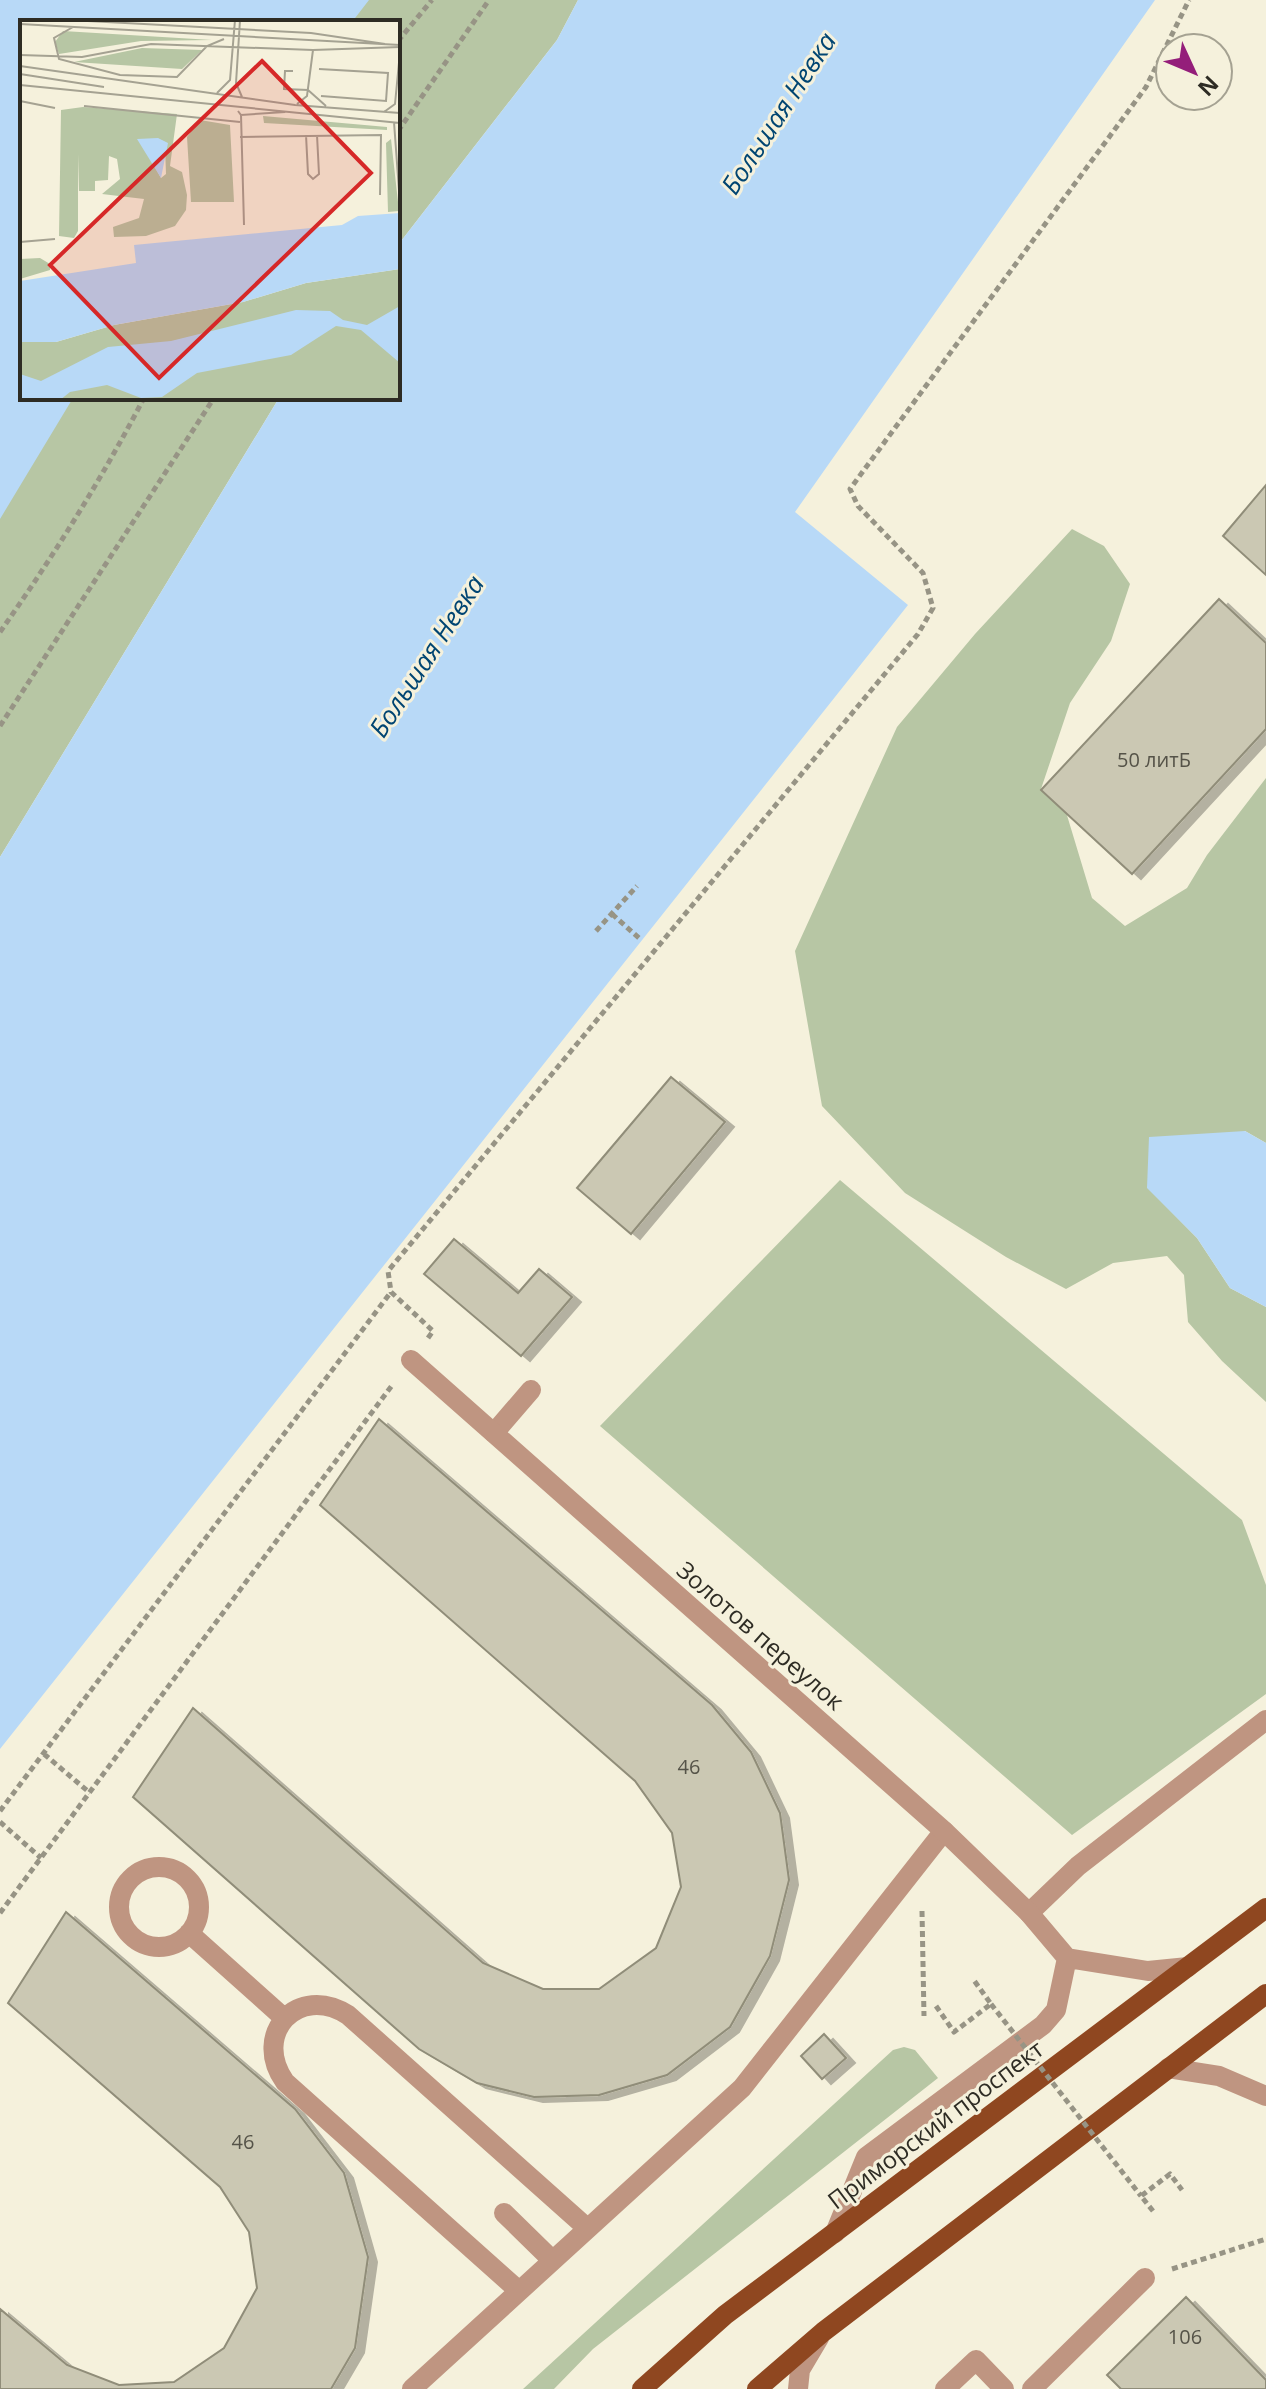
<svg xmlns="http://www.w3.org/2000/svg" width="1266" height="2389" font-family="'Open Sans',sans-serif">
<style>
.green{fill:#b7c6a4}
.water{fill:#b8d9f7}
.building{fill:#cbc8b3;stroke:#908d79;stroke-width:2;filter:url(#shadow)}
.lines{fill:none;stroke-linecap:round;stroke-linejoin:round}
.path{stroke:#979485;stroke-width:5;stroke-dasharray:6 4;stroke-linecap:butt}
.service{stroke:#bf9581;stroke-width:20}
.minor{stroke:#bf9581;stroke-width:20}
.primary{stroke:#8f4720;stroke-width:20}
.path-bridge{stroke:#979485;stroke-width:5;stroke-dasharray:6 4;stroke-linecap:butt}
.labels{text-anchor:middle;dominant-baseline:central;stroke-width:6;stroke-linejoin:round;paint-order:stroke}
.number-label{font-size:20px;fill:#555348}
.street-label{font-size:24px;fill:#2e2c24;stroke:#f5f1dc}
.water-label{font-size:26px;font-style:italic;fill:#004572;stroke:#f5f1dc}
.inset-road{fill:none;stroke:#a5a292;stroke-width:2}
.view{fill:#d62828;fill-opacity:0.15;stroke:#d62828;stroke-width:4}
.inset-edge{fill:none;stroke:#2e2c24;stroke-width:4}
</style>
<defs>
<filter id="shadow"><feDropShadow dx="9" dy="5" stdDeviation="0" flood-color="#0004"/></filter>
</defs>
<rect width="100%" height="100%" fill="#f5f1dc"/>
<path class="green" d="M0,0H578L557,40L398,245V22H22V398H279L0,857Z
M1072,529L1104,546L1130,584L1111,641L1070,703L1041,789L1066,812L1092,898L1125,926L1187,888L1207,855L1266,778V1143L1245,1131L1147,1187L1197,1238L1230,1288L1266,1307V1402L1222,1361L1188,1322L1184,1275L1167,1256L1113,1263L1066,1289L1006,1257L905,1193L822,1106L795,951L897,727L975,634Z
M840,1180L1242,1520L1266,1585V1694L1072,1835L600,1426Z
M904,2047L915,2050L938,2078L593,2349L554,2389H523L893,2050Z"/>
<path class="water" d="M0,0H369L352,22H22V398H73L0,519Z
M578,0H1155L795,512L908,605L0,1749V857L279,398H398V245L557,40Z
M1245,1131L1266,1143V1307L1230,1288L1197,1238L1147,1188L1149,1137Z"/>
<path class="building" d="M1266,485V575L1223,536Z
M1219,599L1266,643V729L1132,874L1041,790Z
M671,1077L725,1122L631,1234L577,1188Z
M454,1239L518,1293L539,1269L572,1297L521,1356L424,1274Z
M379,1419L712,1705L751,1752L780,1813L789,1880L770,1956L730,2027L667,2075L599,2095L534,2097L477,2083L419,2049L133,1797L193,1708L483,1963L543,1989H599L656,1948L681,1887L672,1833L635,1781L320,1505Z
M66,1912L295,2109L344,2173L368,2257L355,2348L331,2389H0V2309L67,2365L119,2385L174,2382L224,2348L257,2288L249,2232L220,2187L8,2003Z
M824,2034L846,2058L822,2079L801,2056Z
M1186,2297L1266,2380V2389H1121L1107,2375Z"/>
<g class="lines">
<path class="path" d="M398,41L432,0
M398,131L489,0
M0,632C53,557 101,480 144,398
M0,726L214,398
M612,914L640,939
M596,931L637,886
M428,1338L433,1331L391,1292L388,1271L918,634L933,608L923,573L858,506L850,489L1146,87L1189,0
M44,1754L90,1793
M0,1811L391,1292
M0,1822L41,1858
M922,1911L924,2016
M0,1913L393,1384
M936,2006L954,2032L991,2004L973,1979
M1153,2211L1141,2196L1170,2174L1182,2190
M1172,2269L1266,2239"/>
<path class="service" d="M494,1433L531,1390
M119 1907a40 40 0 1 1 80 0a40 40 0 1 1-80 0Z
M1029,1913L1078,1866L1266,1720
M189,1933L284,2018
M504,2213L551,2259
M518,2290L285,2082C251,2034 298,1983 348,2015L587,2228
M412,2389L742,2088L944,1831
M798,2389L800,2370L819,2338
M945,2389L976,2360L1004,2389
M1032,2389L1145,2278"/>
<path class="minor" d="M411,1360L944,1831L1029,1913L1067,1958
M1168,2068L1219,2076L1266,2096
M835,2233L866,2157L1043,2025L1056,2010L1067,1958L1148,1971L1188,1967"/>
<path class="primary" d="M642,2389L725,2315L1266,1908
M757,2389L823,2332L1266,1994"/>
<path class="path-bridge" d="M991,2004L1141,2196"/>
</g>
<g class="labels">
<g class="number-label">
<text x="1154" y="759">50 литБ</text>
<text x="689" y="1766">46</text>
<text x="243" y="2141">46</text>
<text x="1185" y="2336">106</text>
</g>
<g class="street-label">
<text transform="translate(761 1635) rotate(41)">Золотов переулок</text>
<text transform="translate(935 2124) rotate(-37)">Приморский проспект</text>
</g>
<g class="water-label">
<text transform="translate(778 113) rotate(-57)">Большая Невка</text>
<text transform="translate(426 656) rotate(-57)">Большая Невка</text>
</g>
</g>
<g transform="translate(20 20)">
<rect width="380" height="380" fill="#f5f1dc"/>
<path d="M43,11L192,20L121,21L39,34L35,22ZM122,28L182,30L162,49L54,42ZM63,87L157,94L150,146L162,152L167,175L166,190L155,206L126,216L94,217L93,207L119,198L124,179L82,174L100,159L97,139L89,136L88,160L75,161V171H59L58,134V211L54,218L39,216L41,90ZM145,128L146,154L141,158L126,131ZM243,96L367,107V110L244,103ZM180,100L210,105L214,182H171L167,117ZM371,119L379,191L368,192L366,123ZM20,238L30,244V250L0,259V239ZM380,249V380H0V322H36L94,305L223,282L286,263Z" fill="#b7c6a4" fill-rule="evenodd"/>
<path d="M138,118L148,123L141,158L117,119ZM380,193V249L286,263L223,282L94,305L36,322H0V261L116,243L114,225L322,205L338,196ZM380,286V343L341,310L316,306L271,335L177,353L142,377L121,378L87,365L50,372L40,380H0V354L21,361L88,327L151,321L276,290L310,291L323,300L347,305Z" fill="#b8d9f7"/>
<path class="inset-road" d="M49,0L291,13L365,24M220,0L216,63L222,77M319,0H372M0,4L380,25M53,7L34,18L39,39L100,55L157,57L187,26L204,19M0,35L62,37L131,24L293,30L380,27M0,46L275,85L380,93M299,49L368,53L366,81L301,76M273,51H265L264,69L288,70L306,86M0,54L84,67M0,65L380,103M197,73L210,60L215,0M0,81L35,88M277,84L287,76L293,30M64,86L220,102M218,91L221,95L265,92M364,92L375,84L380,32M221,95L224,205M374,102L380,184M286,115L288,154L293,159L299,154L297,115M220,117L361,115L360,175M0,222L35,219"/>
<path class="view" d="M242,41L351,153L139,358L30,245Z"/>
<rect width="380" height="380" class="inset-edge"/>
</g>
<g transform="translate(1194 72) rotate(134)"><circle r="38" fill="#f5f1dc" stroke="#a5a292" stroke-width="2"/>
<path d="M0-6L14 30L0 20L-14 30Z" fill="#941e7a"/>
<text y="-12" font-size="22" font-weight="bold" text-anchor="middle" fill="#2e2c24">N</text>
</g>
</svg>
